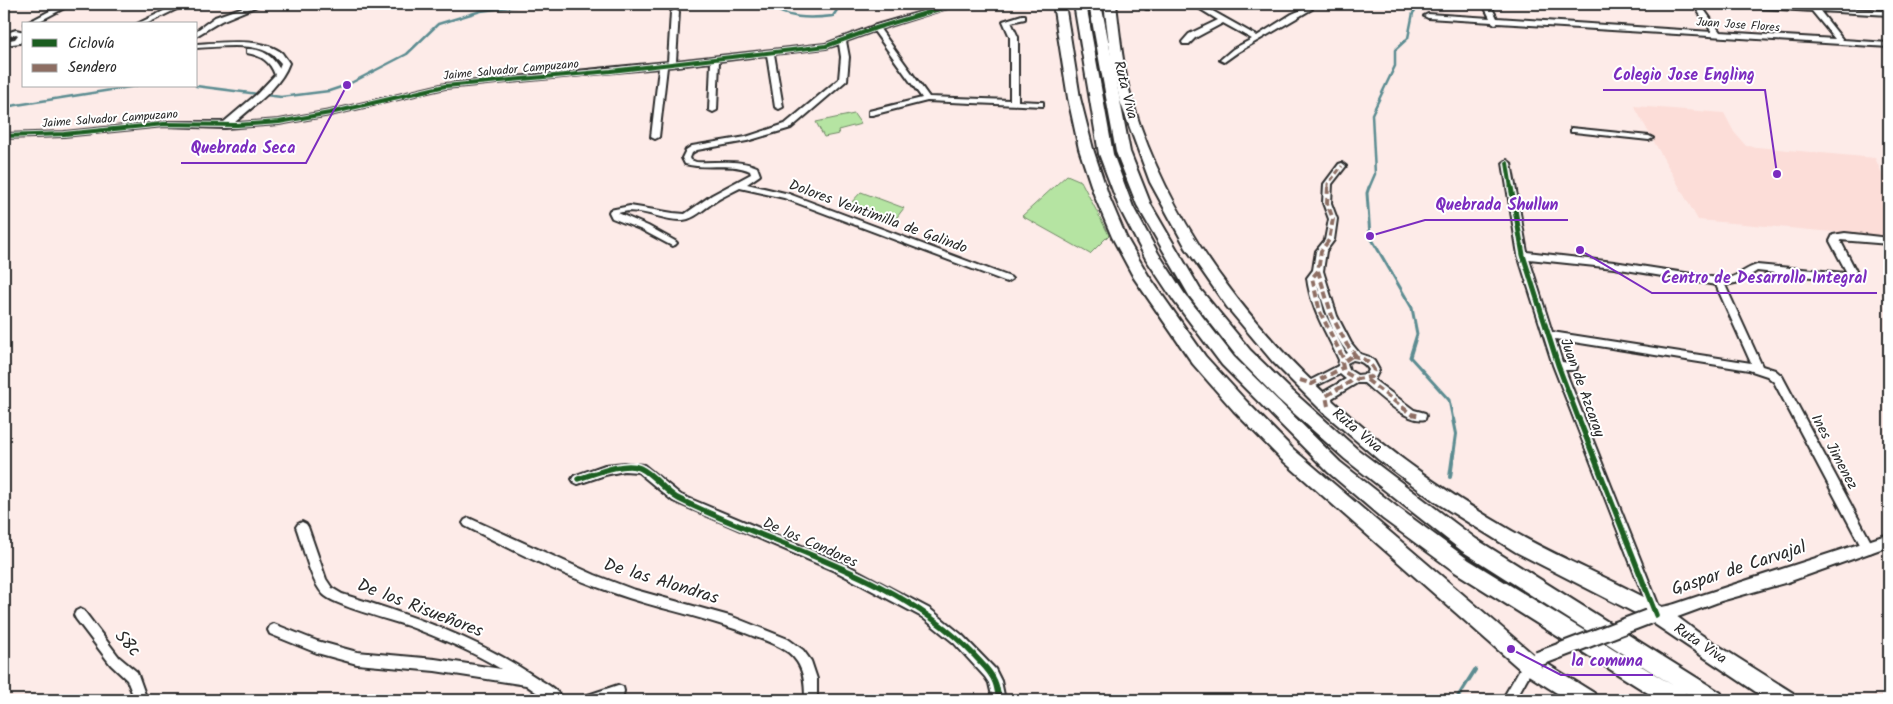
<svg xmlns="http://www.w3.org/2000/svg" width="1893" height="704" font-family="Kalam,sans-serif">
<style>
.built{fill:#fcddd8}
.green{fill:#b5e4a2;stroke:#708866}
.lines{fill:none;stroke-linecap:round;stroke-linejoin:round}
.stream-far2{stroke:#5c8c91;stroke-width:2.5}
.stream-far1{stroke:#5c8c91;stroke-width:3}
.stream{stroke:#5c8c91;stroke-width:4}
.minor-casing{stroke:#2b2b2b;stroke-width:4}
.tertiary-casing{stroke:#2b2b2b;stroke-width:4}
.primary-casing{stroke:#2b2b2b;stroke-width:4}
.trunk-casing{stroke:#2b2b2b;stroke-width:4}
.minor{fill:#fff;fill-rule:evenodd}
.tertiary{fill:#fff;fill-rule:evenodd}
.primary{fill:#fff;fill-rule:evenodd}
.trunk{fill:#fff;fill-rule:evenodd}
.tertiary-bridge-casing{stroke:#2b2b2b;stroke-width:18;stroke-linecap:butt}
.tertiary-bridge{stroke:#fff;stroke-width:14}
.quiet-far1{stroke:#8d6e63;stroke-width:3;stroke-dasharray:5.5 3;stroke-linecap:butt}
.quiet{stroke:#8d6e63;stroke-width:4;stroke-dasharray:7 4;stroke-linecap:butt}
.cycleway-far2-casing{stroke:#fff;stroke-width:6}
.cycleway-far1-casing{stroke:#fff;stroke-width:8}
.cycleway-casing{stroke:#fff;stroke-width:9}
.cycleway-far2{stroke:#1b5e20;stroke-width:4}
.cycleway-far1{stroke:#1b5e20;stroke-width:5}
.cycleway{stroke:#1b5e20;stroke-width:5.5}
.labels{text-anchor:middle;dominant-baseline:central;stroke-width:4;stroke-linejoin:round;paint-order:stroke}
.far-street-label{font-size:12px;fill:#2b2b2b;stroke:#fff}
.street-label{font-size:15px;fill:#2b2b2b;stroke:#fff}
.near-street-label{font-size:18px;fill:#2b2b2b;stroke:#fff}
.leader{fill:none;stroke:#7b2cbf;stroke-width:2}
.callout-dot{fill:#7b2cbf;stroke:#fff;stroke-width:2}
.callout-label{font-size:16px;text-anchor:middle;font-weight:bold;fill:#7b2cbf;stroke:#fff;stroke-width:4;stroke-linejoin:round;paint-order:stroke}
</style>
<rect width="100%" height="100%" fill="#fdebe8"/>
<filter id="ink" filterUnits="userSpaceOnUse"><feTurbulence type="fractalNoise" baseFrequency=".02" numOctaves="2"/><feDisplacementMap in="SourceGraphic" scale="10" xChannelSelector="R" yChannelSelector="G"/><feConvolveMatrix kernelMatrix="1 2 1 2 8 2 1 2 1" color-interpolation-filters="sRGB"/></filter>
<g filter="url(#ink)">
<path class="built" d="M1634,106L1724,113L1734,132L1746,146L1875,158L1889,189V237L1698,220Z"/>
<path class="green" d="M854,114L861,124L838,130L839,134L824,137L816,122Z
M1067,175L1081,181L1109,235L1090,254L1022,216Z
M861,192L904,208L894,221L849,205Z"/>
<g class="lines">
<path class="stream-far2" d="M766,4C788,19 808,19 833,16L841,4
M196,86L281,97L329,91L347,85L407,54L438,24L481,11L531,4
M4,107L136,86
M1369,188L1375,174L1372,114L1395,66V50L1408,38L1413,13L1420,4"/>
<path class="stream-far1" d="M1369,187L1367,193L1370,236L1412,308L1417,334L1410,357L1449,400L1453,420"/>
<path class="stream" d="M1450,477L1456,434L1453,419
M1456,700L1475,670"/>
<defs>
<path id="minor" d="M63,4H72L34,24H25Z
M178,4H187L146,24H137Z
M252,4H262L221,21L196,36V31L215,17Z
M949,4H960L880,29L929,97L1010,100V37L1003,21L1022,15H1025V19L1011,22L1018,37V101L1040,102H1043V106L927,101L872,115H869V111L922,98L874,31L846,41L849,57L847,80L791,128L747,141L697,150L692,153L690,158L691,160L696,162C717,163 737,159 757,167L760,175L747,184L789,194L1010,277L1012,279L1007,282L784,198L740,188C731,193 721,197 713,203C703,209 695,219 683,220C661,221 640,206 618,213L648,226L675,241L677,243L675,245L672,246L642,230L612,218L609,212L610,210L630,206L673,213L685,214L712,195L751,174L750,171C730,162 707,170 685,164L682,158L686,150L692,146L746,137L785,124L839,79L841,57L839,44L826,48L774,54L783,107L779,109L775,107L767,55L719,61L717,110L713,112L709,110L711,62L667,67L659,137L655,139L651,137L659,68L445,88L330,115L279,124L225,128L164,126L64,136L4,138V134L64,132L164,122H224L257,94L275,75C270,61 262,56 247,53V49C262,48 272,56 279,68L281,63C263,39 223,47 196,48V44C219,43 263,37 282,53C284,56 287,60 289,63C280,88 253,106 234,123H237L279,120L330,111L445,84L668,62L671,12L675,10L679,12L676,61L825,44L873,26Z
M1151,4H1160L1150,9H1146V7Z
M1192,4H1200L1257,36L1292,14L1308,7L1312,9L1238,52L1224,62L1220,60L1233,49L1252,39L1223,23L1195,38L1189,44H1183L1182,42L1189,34L1218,20Z
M1483,4H1490L1497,18L1712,32L1693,4H1700L1720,32L1835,39L1812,11L1729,6L1725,4H1762L1809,6L1812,4L1816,7L1889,11V15L1820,11L1843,40L1889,43V47L1498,23L1495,24L1492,22L1428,18L1424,16L1428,14L1490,18Z
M16,30L24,32V38L20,43L4,45V41L15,39L18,35L16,34L4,38V34Z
M1571,128L1649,136L1653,138L1649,140L1574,132H1571Z
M1507,160L1511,163L1527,252L1614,262L1724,279C1737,278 1745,268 1757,265L1845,273L1846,271L1830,241L1833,235L1845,233L1889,238V244L1840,240L1856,271L1851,278L1839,280L1757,271L1740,282L1725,285L1762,366L1775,370L1782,376L1872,544L1874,548L1872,552L1868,553L1864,552L1774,382L1767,376L1749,370L1555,339L1562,362L1576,364L1577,367L1576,370H1565L1662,614L1660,618L1656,620L1652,618L1553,365L1518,255L1503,163ZM1529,259L1614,268L1716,285L1751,363L1552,332Z
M1342,163L1346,166L1332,184L1331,203L1337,219L1334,240L1326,251L1323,271L1337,316L1351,343L1360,354L1369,357L1374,361L1379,370L1374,380L1414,410L1425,413L1426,416L1425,419C1408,424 1377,394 1364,383H1357L1332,398L1333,406L1332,409H1324L1321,396L1322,393L1346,379L1340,374L1312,388L1299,384L1298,381L1299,378L1303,377L1311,380L1338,366L1339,360C1326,331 1311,310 1307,278L1313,270L1316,251L1325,240L1329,219L1323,203L1324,184L1339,164ZM1317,284C1325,308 1332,334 1348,353L1346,354L1324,312ZM1353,360C1360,361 1365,363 1369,370L1367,374L1357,375L1349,370L1347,363Z
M624,463L644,465L681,495L847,565L930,609L962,635L995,669L1001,681L1005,700H993L989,683L985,677L954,643L922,617L839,573L673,501L638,472L624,471L605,475L578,484L574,482L572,479L574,476L605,465Z
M469,518L595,575L632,589L733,617L788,639L803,650L811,661L817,679V700H805C805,681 804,665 788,652C778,645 765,640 753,636C707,617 658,609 611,592C561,575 513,550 465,526L463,523L465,520Z
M302,522L306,524L308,527L326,579L332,588L342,594C410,615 478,638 537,678C546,684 559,690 562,700H547L526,685L435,671L357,664L317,653L270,634L268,630L270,626L274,624L317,641L357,652L435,659L501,669C472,651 440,638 408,626C391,620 332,605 323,594C310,580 303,545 296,527L298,524Z
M80,609L84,611L119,657L137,672L147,700H135L127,680L111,665L76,619L74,615L76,611Z
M1529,658L1533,660L1535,664L1515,700H1502L1525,660Z
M618,685L623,687L624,691L623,695L609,700H584L585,696Z"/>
<path id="tertiary" d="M1889,534V546L1788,582L1721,601L1672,619L1654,622L1649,620L1646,615L1649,610C1657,607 1666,607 1675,604C1746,580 1818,558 1889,534Z"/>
<path id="primary" d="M1053,4H1065L1080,98L1093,149L1109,197L1126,237L1148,275L1205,356L1246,401L1293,449L1536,657L1594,693L1597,700H1568L1522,671L1281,459L1234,411L1193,364L1134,278L1112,237L1095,197L1079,149L1068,98Z
M1104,4H1116C1120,37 1123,72 1133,104C1190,289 1349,437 1512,531C1561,559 1613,579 1662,607C1676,615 1689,626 1703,636C1733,655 1763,674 1793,693L1796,700H1768L1647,619L1516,552L1437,503L1379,460L1324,413L1273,362L1227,307L1186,248L1150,182L1120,101L1111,59Z"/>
<path id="trunk" d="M1074,4H1086L1113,154L1133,207L1158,253L1184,293L1234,357L1340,462L1397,507L1469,560L1674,686L1462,551L1345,459L1278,399L1238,358L1190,297L1137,205L1116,152L1089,4H1101L1130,152L1151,205L1200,289L1250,350L1290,389L1357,449L1476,539L1721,693L1724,700H1696L1685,693L1687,700H1659L1455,572L1383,519L1328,472L1222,365L1174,301L1146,259L1119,207L1099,154Z"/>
</defs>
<use href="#minor" class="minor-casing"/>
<use href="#tertiary" class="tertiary-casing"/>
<use href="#primary" class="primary-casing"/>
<use href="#trunk" class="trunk-casing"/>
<use href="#minor" class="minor"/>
<use href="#tertiary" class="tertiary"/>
<use href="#primary" class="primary"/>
<use href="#trunk" class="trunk"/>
<defs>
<path id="tertiary-bridge" d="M1538,659L1648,617"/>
</defs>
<use href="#tertiary-bridge" class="tertiary-bridge-casing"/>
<use href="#tertiary-bridge" class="tertiary-bridge"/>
<path class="quiet-far1" d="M1328,188V184L1342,166"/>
<path class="quiet" d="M1328,187L1327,203L1333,219L1329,240L1321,251L1318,271L1332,316L1347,345L1357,357
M1318,271L1312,278L1320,312L1344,360
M1352,356C1362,357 1369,361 1374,370L1371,377L1357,379L1344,372L1342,363Z
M1300,380L1312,384L1342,368
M1367,380L1411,414L1421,416
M1328,406L1326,396L1355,379"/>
<defs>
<path id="cycleway-far2" d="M4,136L64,134L164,124L237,125L279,122L330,113L445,86L611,71L826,46L876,28L956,4
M1507,163L1511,188"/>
<path id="cycleway-far1" d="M1511,187L1523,255L1558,365L1579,420"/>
<path id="cycleway" d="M1579,419L1656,615
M578,479C594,474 625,461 640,468C655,475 665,492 679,499C777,548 896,573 974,655C981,663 991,671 995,682C997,687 998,694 999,700"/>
</defs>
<use href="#cycleway-far2" class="cycleway-far2-casing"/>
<use href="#cycleway-far1" class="cycleway-far1-casing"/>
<use href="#cycleway" class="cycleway-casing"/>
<use href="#cycleway-far2" class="cycleway-far2"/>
<use href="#cycleway-far1" class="cycleway-far1"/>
<use href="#cycleway" class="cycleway"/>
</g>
</g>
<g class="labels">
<g class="far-street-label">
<text transform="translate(1738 25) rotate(4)">Juan Jose Flores</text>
<text transform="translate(511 70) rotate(-5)">Jaime Salvador Campuzano</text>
<text transform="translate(110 119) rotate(-4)">Jaime Salvador Campuzano</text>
</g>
<g class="street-label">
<text transform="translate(1125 90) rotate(76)">Ruta Viva</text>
<text transform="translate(878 217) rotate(20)">Dolores Veintimilla de Galindo</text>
<text transform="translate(1582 388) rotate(70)">Juan de Azcaray</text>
<text transform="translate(1357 431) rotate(40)">Ruta Viva</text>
<text transform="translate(1834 452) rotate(62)">Ines Jimenez</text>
<text transform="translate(810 543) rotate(24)">De los Condores</text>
<text transform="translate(1700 644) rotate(34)">Ruta Viva</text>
</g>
<g class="near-street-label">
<text transform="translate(1739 569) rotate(-18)">Gaspar de Carvajal</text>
<text transform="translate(661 582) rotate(17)">De las Alondras</text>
<text transform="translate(420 609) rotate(21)">De los Risueñores</text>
<text transform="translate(127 644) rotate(48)">S8c</text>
</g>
</g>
<path class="leader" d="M1777 174L1765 90H1603M347 85L306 163H181M1370 236L1425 220H1568M1580 250L1652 293H1877M1511 649L1561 675H1653"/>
<g class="callout-dot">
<circle cx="1777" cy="174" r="5"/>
<circle cx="347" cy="85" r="5"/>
<circle cx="1370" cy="236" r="5"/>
<circle cx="1580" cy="250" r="5"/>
<circle cx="1511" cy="649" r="5"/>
</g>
<g class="callout-label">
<text x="1684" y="80">Colegio Jose Engling</text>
<text x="243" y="153">Quebrada Seca</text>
<text x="1497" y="210">Quebrada Shullun</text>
<text x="1764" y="283">Centro de Desarrollo Integral</text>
<text x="1607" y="666">la comuna</text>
</g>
<rect width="1893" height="704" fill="none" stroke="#fff" stroke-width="20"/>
<rect x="10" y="10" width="1873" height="684" fill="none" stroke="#2b2b2b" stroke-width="2" filter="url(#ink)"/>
<rect x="22" y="22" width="175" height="65" fill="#ffffff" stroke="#aaaaaa"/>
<rect x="32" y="39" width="25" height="8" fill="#1b5e20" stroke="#aaaaaa"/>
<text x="68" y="48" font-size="15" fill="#2b2b2b">Ciclovía</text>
<rect x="32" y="64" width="25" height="8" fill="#8d6e63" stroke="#aaaaaa"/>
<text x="68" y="72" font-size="15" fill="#2b2b2b">Sendero</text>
</svg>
